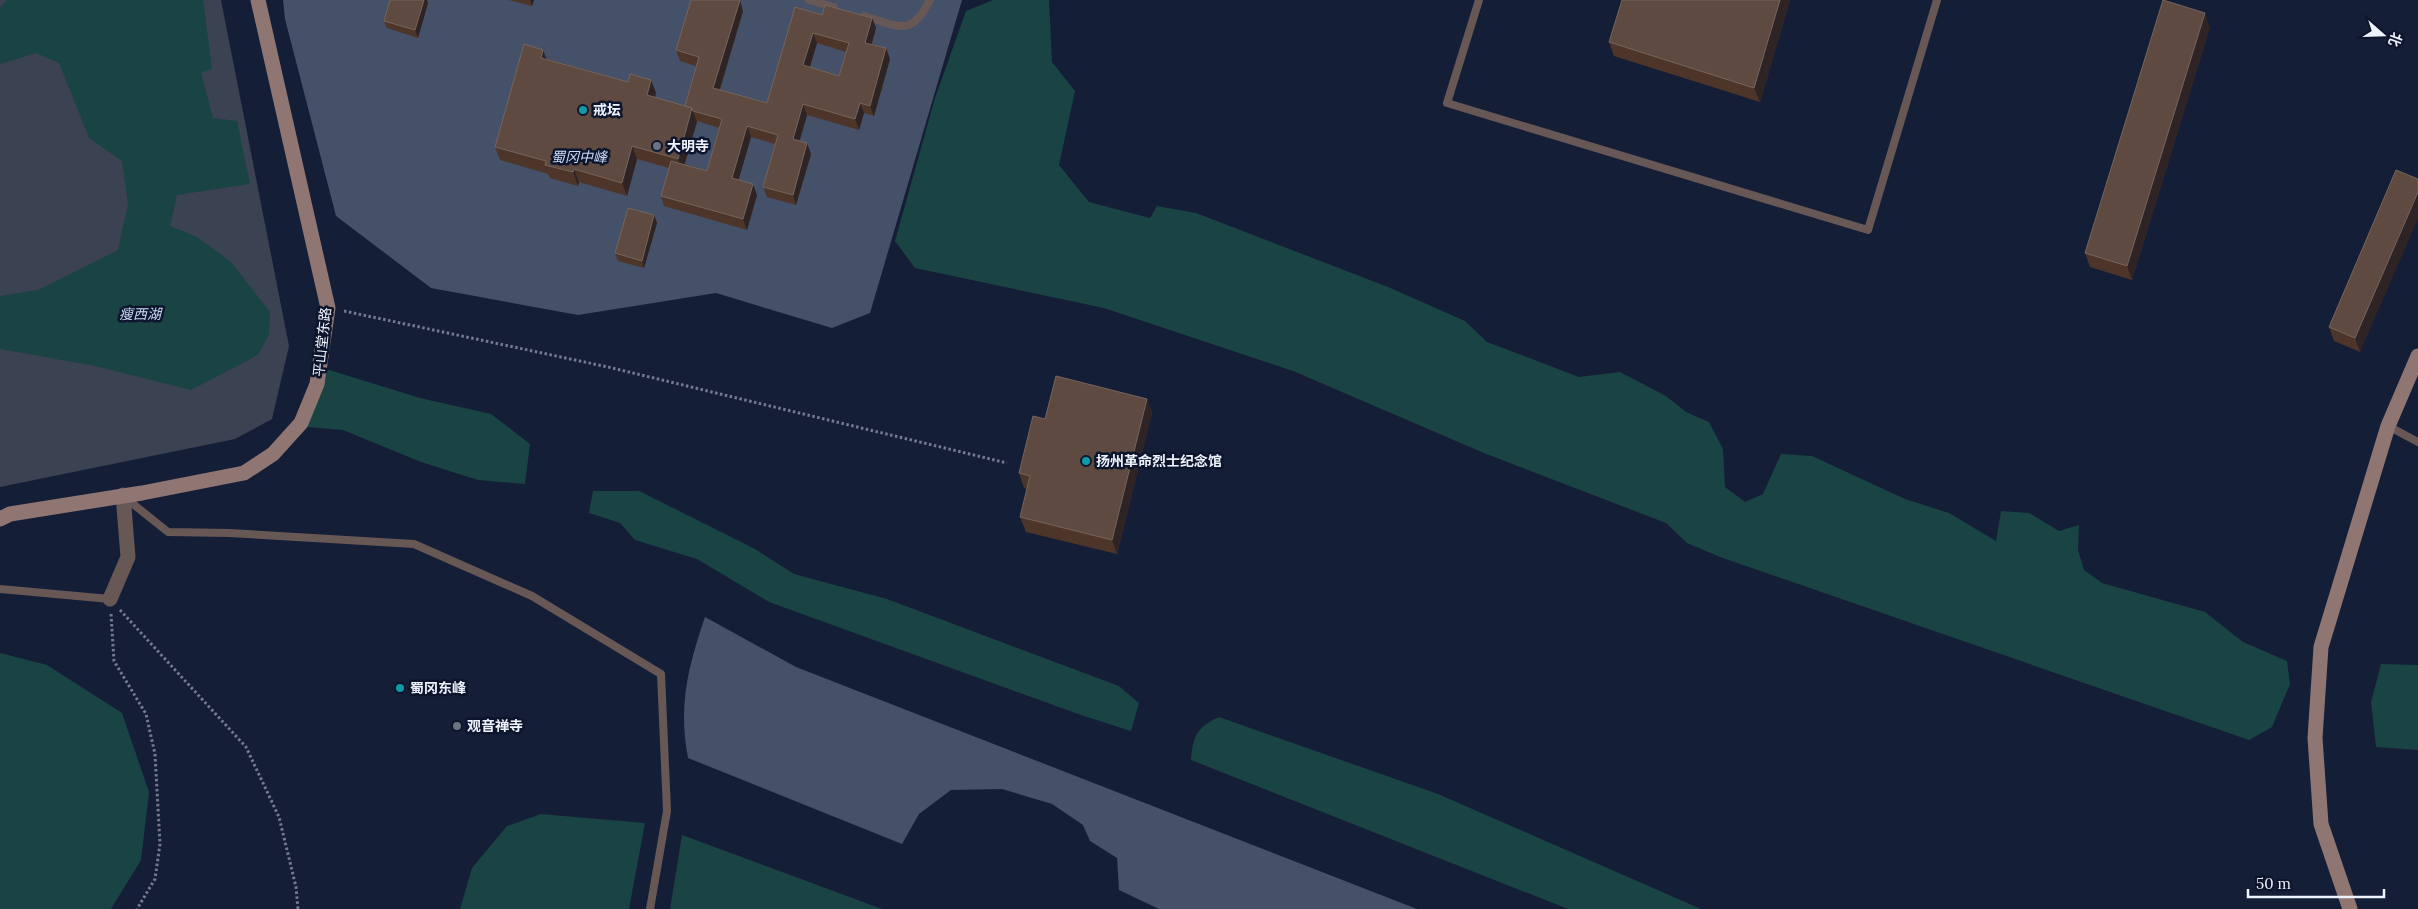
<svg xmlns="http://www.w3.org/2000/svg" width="2418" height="909" font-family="Lora,'Noto Sans SC',serif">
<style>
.green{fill:#3b4252}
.forest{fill:#455069}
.water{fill:#1a4344}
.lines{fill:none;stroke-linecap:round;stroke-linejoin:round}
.path{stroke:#757b8e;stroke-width:3;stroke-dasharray:2.5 2.5;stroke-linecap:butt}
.lane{stroke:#675755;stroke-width:8}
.street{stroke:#675755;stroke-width:15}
.secondary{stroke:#907673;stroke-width:15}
.wall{fill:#4d3629;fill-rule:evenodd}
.shaded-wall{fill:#2f2425}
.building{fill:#5e4a40;stroke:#75655d;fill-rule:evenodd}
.culture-dot{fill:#0f9aa8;stroke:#0c152c;stroke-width:2}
.worship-dot{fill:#6b7280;stroke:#0c152c;stroke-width:2}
.labels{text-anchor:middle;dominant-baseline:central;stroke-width:5;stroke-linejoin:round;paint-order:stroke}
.poi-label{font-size:14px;font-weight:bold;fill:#eef2fc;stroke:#0c152c;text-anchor:start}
.park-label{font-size:14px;font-style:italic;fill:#ccd9f8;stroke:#0c152c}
.street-label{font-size:14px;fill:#eef2fc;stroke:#0c152c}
</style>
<rect width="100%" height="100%" fill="#151e37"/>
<path class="green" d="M0,0H221L289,346L272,419L235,439L0,487Z"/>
<path class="forest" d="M283,0H962L870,313L832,328L716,293L578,315L431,288L336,216L285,19Z
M705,617L796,667L1417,909H1159L1119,890L1117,858L1090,841L1083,825L1052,804L1002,789L951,790L919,814L902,844L688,758C678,705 688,667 705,617Z"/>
<path class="water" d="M7,0H203L212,69L201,73L213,118L237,121L250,184L177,195L170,226L197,237L231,262L270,312L269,334L258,355L191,390L95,366L0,349V296L38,290L118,250L128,204L122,161L89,138L59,63L36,53L0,64V8Z
M993,0H1049L1052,62L1075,91L1059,165L1089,202L1150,218L1157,206L1196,213L1388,287L1465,321L1487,342L1579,377L1620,372L1666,396L1686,412L1709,422L1723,449L1725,487L1745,502L1763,494L1781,454L1812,456L1905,499L1949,513L1996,541L2001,511L2029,513L2059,531L2079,525L2078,550L2084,570L2102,583L2205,612L2243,642L2287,661L2290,684L2272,727L2249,740L1720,557L1687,543L1666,523L1484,453L1293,371L1104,308L915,268L895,241L935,98L966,11Z
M326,369L420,398L491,414L530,444L525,484L478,480L421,462L343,430L306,427Z
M593,491H639L755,549L794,574L887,599L1119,686L1139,703L1131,731L1081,715L769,602L697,559L635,540L620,523L589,513Z
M0,653L47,665L122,713L149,792L141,860L111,909H0Z
M2381,664L2418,665V750L2376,747L2371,702Z
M1219,717L1438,794L1701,909H1568L1191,760C1193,736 1197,727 1219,717Z
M541,814L645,823L629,909H460L472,868L507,826Z
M682,835L882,909H670Z"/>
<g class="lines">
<path class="path" d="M344,311L608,367L1007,463
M120,610L246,747L279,817L296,887L298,909
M111,614L114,661L146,714L155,754L160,844L155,879L137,909"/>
<path class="lane" d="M809,0L834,7
M1479,0L1447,103L1868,230L1937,0
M864,16C899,26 911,38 930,0
M2388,426L2418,442
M123,496L168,532L230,533L414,544L532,596L661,674L667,811L650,909
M0,589L110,599"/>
<path class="street" d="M110,599L128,557L123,495"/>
<path class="secondary" d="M0,519L10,514L142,493L244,473L273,454L301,423L317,384L328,308L258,0
M2350,909L2321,824L2315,738L2321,647L2388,426L2418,356"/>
</g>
<path class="wall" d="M390,0H427L428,3L418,38L387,28L384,21Z
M509,0H534L532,6Z
M1790,0L1760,102L1614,56L1609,42Z
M743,11L720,90L767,103L822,15L872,18L876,28L872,44L886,48L890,59L874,116L864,113L859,130L807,115L799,141L811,154L796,205L767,197L763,187L775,144L751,137L738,180L757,195L747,230L664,206L661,196L669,168L637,159L627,196L579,182L578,186L550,178L548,174L500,160L495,147L547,59L628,82L651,80L656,93L655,98L685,106L696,66L680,61L676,50ZM817,43L846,52L839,76L810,67ZM697,121L719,128L707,171L685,164Z
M2210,27L2132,280L2090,267L2085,253Z
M2396,170L2360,352L2334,341L2329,327Z
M654,215L657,223L644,268L618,261L615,253Z
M1147,399L1152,413L1117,554L1026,532L1020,517L1027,489L1024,488L1019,473L1045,419Z"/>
<path class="shaded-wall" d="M424,0H427L428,3L418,38L415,30Z
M530,0H534L532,6Z
M740,0L743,11L717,98L713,88Z
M1780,0H1790L1760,102L1754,88Z
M2205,13L2210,27L2132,280L2127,266Z
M872,18L876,28L869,53L865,43Z
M813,33L817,43L807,76L803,65Z
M886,48L890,59L874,116L870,106Z
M543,50L548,63L541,58Z
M651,80L656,93L652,108L647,95Z
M860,103L864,113L859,130L855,119Z
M803,104L807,115L797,150L793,139Z
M692,108L697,122L682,172L678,159Z
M747,126L751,137L736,189L732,178Z
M807,143L811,154L796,205L793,195Z
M632,146L637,159L627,196L622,183Z
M574,169L579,182L578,186L573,172Z
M753,184L757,195L747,230L743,219Z
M2418,192V219L2360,352L2355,338Z
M654,215L657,223L644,268L642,261Z
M1147,399L1152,413L1117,554L1112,540Z"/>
<path class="building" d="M390,0H424L415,30L384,21Z
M691,0H740L713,88L767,103L795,7L822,15L825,5L872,18L865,43L886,48L870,106L860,103L855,119L803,104L793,139L807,143L793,195L763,187L778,135L747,126L732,178L753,184L743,219L661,196L671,161L707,171L722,119L693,111L692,108L685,106L699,57L676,50ZM813,33L849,43L839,76L803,65Z
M1622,0H1780L1754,88L1609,42Z
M2163,0L2205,13L2127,266L2085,253Z
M524,44L543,50L541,58L628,82L630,74L651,80L647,95L692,108L678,159L632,146L622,183L574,169L573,172L545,165L546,161L495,147Z
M2396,170L2418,179V192L2355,338L2329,327Z
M628,208L654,215L642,261L615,253Z
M1056,376L1147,399L1112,540L1020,517L1030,476L1019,473L1033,416L1045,419Z"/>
<g class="culture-dot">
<circle cx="583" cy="110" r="5"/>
<circle cx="1086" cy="461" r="5"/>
<circle cx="400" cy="688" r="5"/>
</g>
<g class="worship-dot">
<circle cx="657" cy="146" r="5"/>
<circle cx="457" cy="726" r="5"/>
</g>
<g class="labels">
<g class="poi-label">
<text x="593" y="110">戒坛</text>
<text x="667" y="146">大明寺</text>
<text x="1096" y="461">扬州革命烈士纪念馆</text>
<text x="410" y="688">蜀冈东峰</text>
<text x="467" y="726">观音禅寺</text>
</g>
<g class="park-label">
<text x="579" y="157">蜀冈中峰</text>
<text x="140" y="314">瘦西湖</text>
</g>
<g class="street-label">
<text transform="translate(322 342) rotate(-84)">平山堂东路</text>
</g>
</g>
<g transform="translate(2383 35) rotate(110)" stroke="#0c152c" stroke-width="4" paint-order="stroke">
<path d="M0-4L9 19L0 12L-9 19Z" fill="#eef2fc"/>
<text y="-8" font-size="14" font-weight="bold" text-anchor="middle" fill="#eef2fc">北</text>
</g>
<path d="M2248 889v8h136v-8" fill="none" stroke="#eef2fc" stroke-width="2.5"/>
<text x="2256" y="889" font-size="15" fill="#eef2fc" stroke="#0c152c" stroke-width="4" paint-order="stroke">50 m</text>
</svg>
